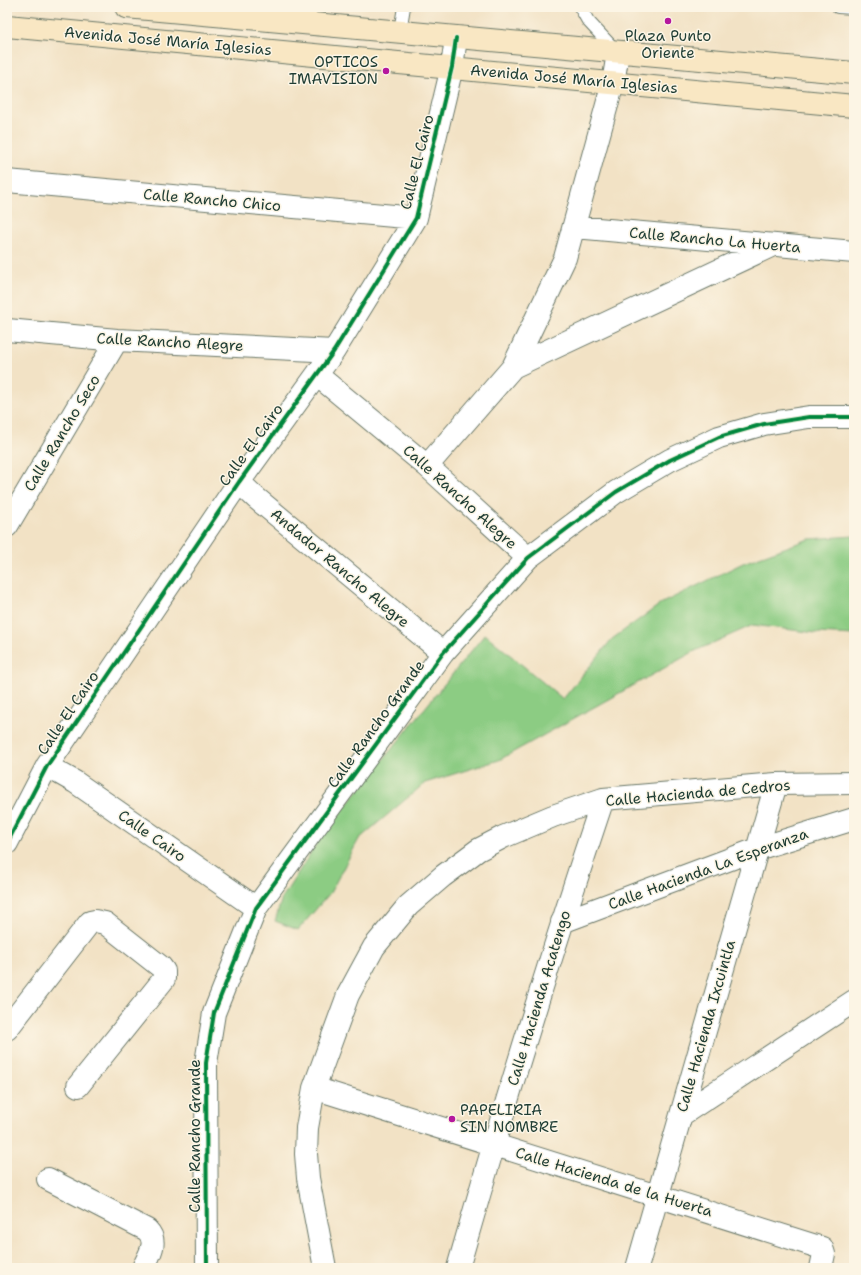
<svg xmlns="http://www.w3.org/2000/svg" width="861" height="1275" font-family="'Shantell Sans',sans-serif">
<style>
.green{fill:#8ccc83;stroke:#56845c}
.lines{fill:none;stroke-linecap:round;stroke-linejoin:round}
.lane-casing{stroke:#697767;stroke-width:14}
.street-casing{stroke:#697767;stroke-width:24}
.secondary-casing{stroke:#697767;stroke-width:24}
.lane{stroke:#fff;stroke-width:12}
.street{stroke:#fff;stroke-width:22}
.secondary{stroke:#f9e7c3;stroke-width:22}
.cycleway-casing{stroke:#fcf5e5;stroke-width:6}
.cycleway{stroke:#00873e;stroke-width:4}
.poi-dot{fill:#b5179e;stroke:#fcf5e5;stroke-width:1.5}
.labels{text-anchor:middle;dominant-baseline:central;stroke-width:3;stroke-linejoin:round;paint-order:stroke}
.poi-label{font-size:15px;fill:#1f3d34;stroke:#fcf5e5}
.street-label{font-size:15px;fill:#1f3d34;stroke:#fcf5e5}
</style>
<rect width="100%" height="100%" fill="#fcf5e5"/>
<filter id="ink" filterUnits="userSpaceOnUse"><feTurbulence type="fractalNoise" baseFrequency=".025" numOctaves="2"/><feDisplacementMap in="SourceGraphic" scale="8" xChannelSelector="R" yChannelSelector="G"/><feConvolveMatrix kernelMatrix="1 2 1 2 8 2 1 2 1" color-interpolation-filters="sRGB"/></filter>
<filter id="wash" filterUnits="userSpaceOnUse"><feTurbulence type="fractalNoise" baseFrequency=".012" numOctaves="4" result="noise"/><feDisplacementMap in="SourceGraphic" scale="16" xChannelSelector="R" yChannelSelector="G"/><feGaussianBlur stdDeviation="0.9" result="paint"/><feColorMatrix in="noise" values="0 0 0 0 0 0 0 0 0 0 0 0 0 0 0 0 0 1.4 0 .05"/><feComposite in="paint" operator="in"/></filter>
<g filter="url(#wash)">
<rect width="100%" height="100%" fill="#f2e2c5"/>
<path class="green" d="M854,536V635L816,633L753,625L695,651L499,760L425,783L359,839L330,893L298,930L275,921L282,898L322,835L485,634L563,699L612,639L662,603L743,563L809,539Z"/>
</g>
<g filter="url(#ink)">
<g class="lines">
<defs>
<path id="lane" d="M580,7L588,21L616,51
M838,7L854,8
M400,31L404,7"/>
<path id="street" d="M7,181L416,218
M575,227L854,252
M7,330L117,340L334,351
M513,367L773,245
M317,375L427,466L528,558
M427,466L513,367L565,258L613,83L618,53
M239,482L256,498L443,653
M7,526L117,340
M47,766L75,782L256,908
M7,843L47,766L239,482L334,351L416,218L452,67L456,38
M562,922L757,849L854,819
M7,1029L90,922L95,921L105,923L161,967L164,971V979L78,1086
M314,1088L822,1248L824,1254L821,1268
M681,1115L854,1001
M48,1179L147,1230C159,1242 149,1255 143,1268
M207,1268L206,1063L214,1013L256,908L443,653L528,558L616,492L670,460L719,437L764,424L809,417H854
M325,1268L308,1178L306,1154L307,1128L314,1088L348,995L374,947L408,906L443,876L478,850L503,837L553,816L603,799L776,784L854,783
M458,1268C503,1110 551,954 603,799
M637,1268L776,784"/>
<path id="secondary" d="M126,7L854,73
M7,26L854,106"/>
</defs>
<use href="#lane" class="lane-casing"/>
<use href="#street" class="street-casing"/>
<use href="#secondary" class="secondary-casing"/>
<use href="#lane" class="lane"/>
<use href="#street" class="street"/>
<use href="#secondary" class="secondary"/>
<defs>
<path id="cycleway" d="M7,843L47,766L239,482L334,351L416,218L452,67L456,38
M207,1268L206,1063L214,1013L256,908L443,653L528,558L616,492L670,460L719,437L764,424L809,417H854"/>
</defs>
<use href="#cycleway" class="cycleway-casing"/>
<use href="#cycleway" class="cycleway"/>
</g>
</g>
<g class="poi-dot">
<circle cx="668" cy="21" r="4"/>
<circle cx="386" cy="71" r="4"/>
<circle cx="452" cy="1119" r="4"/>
</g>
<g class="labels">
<g class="poi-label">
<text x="668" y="36">Plaza Punto<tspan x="668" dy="17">Oriente</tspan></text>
<text x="378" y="62" text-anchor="end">OPTICOS<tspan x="378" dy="17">IMAVISION</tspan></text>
<text x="460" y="1110" text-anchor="start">PAPELIRIA<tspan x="460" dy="17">SIN NOMBRE</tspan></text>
</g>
<g class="street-label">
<text transform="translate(168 41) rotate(5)">Avenida José María Iglesias</text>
<text transform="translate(574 79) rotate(5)">Avenida José María Iglesias</text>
<text transform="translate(417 162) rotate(-76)">Calle El Cairo</text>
<text transform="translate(212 200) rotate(5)">Calle Rancho Chico</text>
<text transform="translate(715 240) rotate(5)">Calle Rancho La Huerta</text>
<text transform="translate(170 342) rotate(3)">Calle Rancho Alegre</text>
<text transform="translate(62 433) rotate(-59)">Calle Rancho Seco</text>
<text transform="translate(251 445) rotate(-54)">Calle El Cairo</text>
<text transform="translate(460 497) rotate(42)">Calle Rancho Alegre</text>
<text transform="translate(340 568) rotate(40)">Andador Rancho Alegre</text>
<text transform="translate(68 713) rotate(-56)">Calle El Cairo</text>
<text transform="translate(376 724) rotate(-54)">Calle Rancho Grande</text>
<text transform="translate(698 793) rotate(-5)">Calle Hacienda de Cedros</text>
<text transform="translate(152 836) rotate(35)">Calle Cairo</text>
<text transform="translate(708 869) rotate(-20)">Calle Hacienda La Esperanza</text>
<text transform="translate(539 998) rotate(-73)">Calle Hacienda Acatengo</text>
<text transform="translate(706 1026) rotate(-74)">Calle Hacienda Ixcuintla</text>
<text transform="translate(195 1136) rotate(-90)">Calle Rancho Grande</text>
<text transform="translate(614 1182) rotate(17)">Calle Hacienda de la Huerta</text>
</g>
</g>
<rect width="861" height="1275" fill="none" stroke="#fcf5e5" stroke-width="24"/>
</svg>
